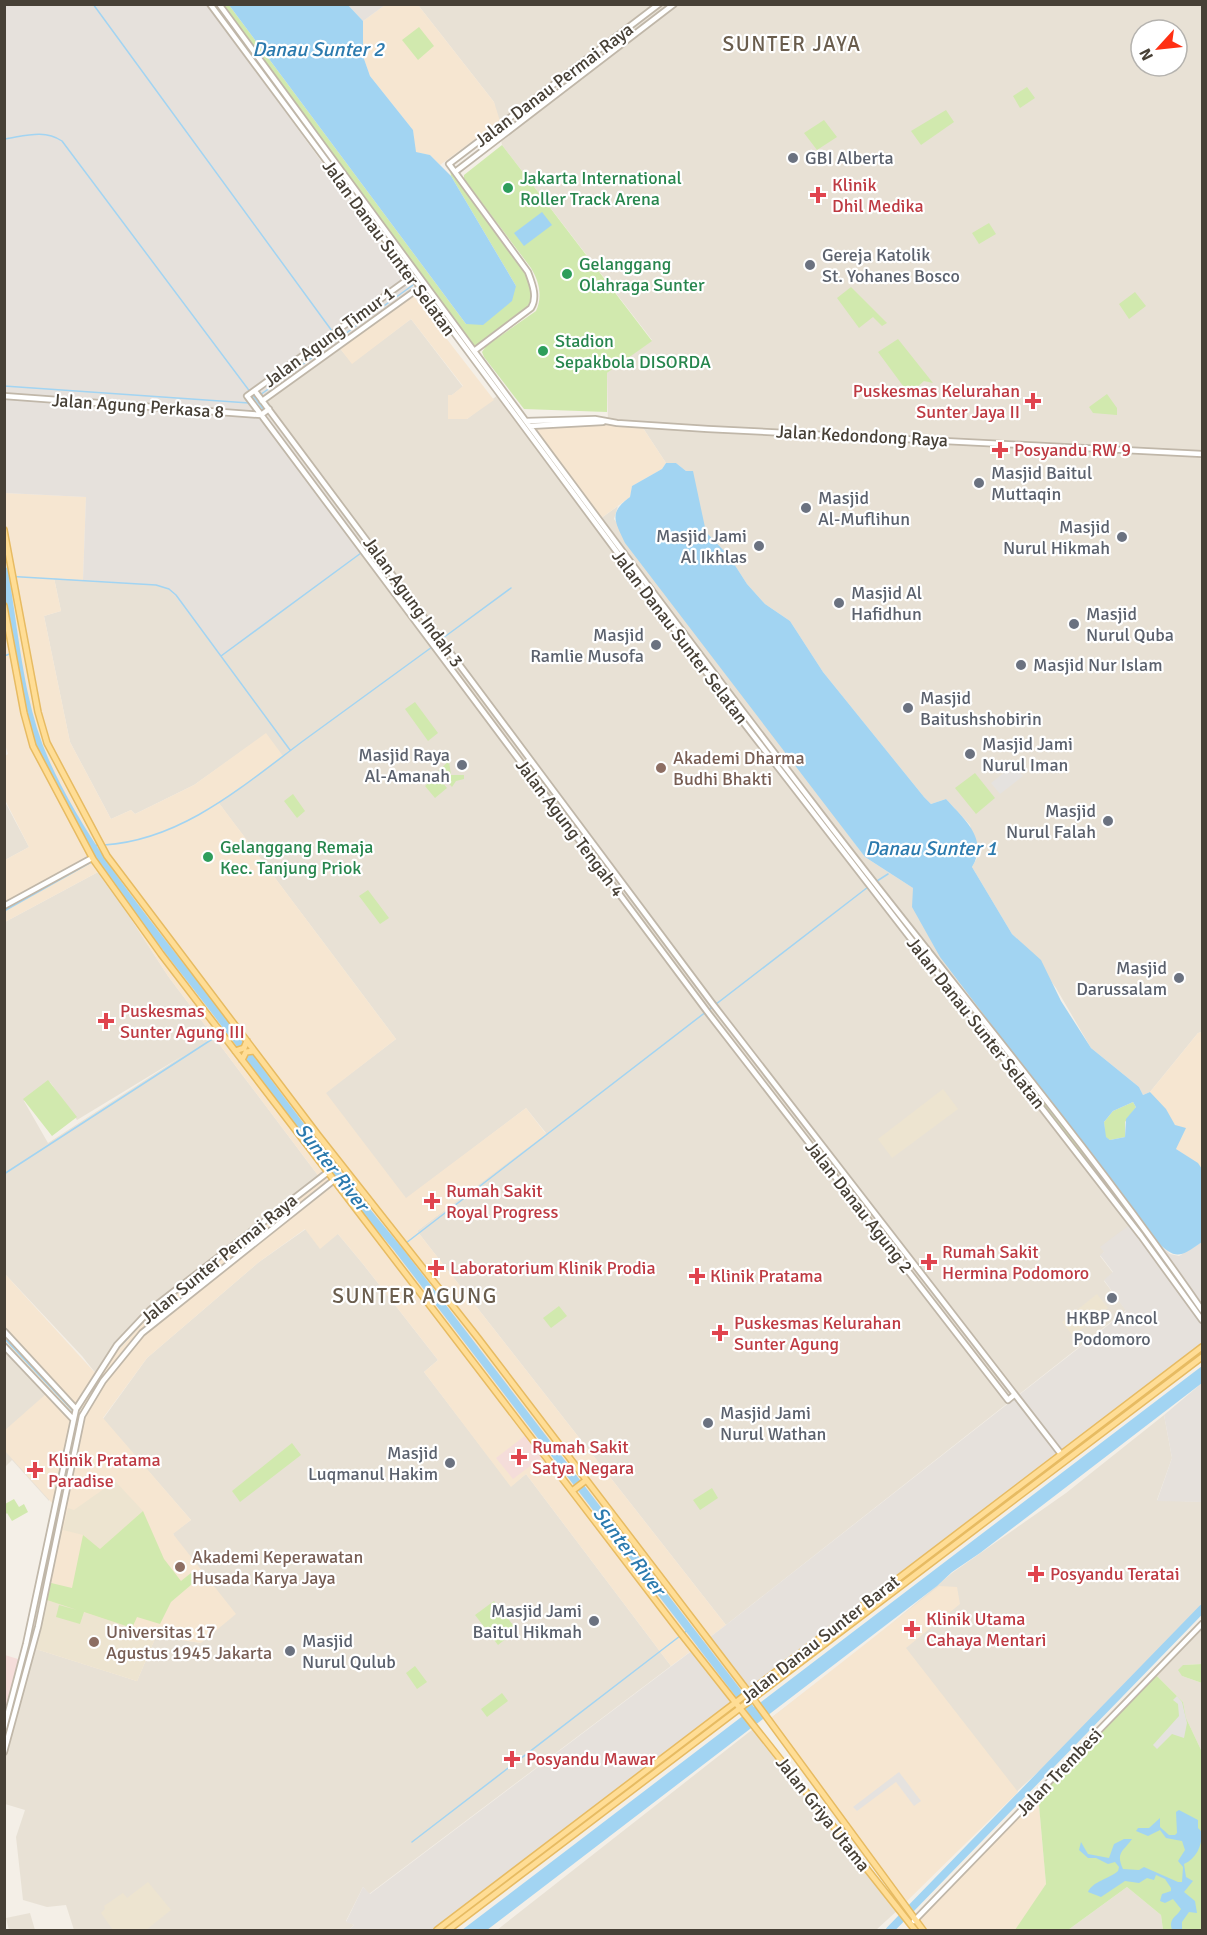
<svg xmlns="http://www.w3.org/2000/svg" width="1207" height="1935" font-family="Signika,sans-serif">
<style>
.residential{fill:#e8e1d5;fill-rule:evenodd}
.commercial{fill:#f6e6d1}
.industrial{fill:#e6e1dc}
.education{fill:#ede4d0}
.medical{fill:#f5ddda}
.green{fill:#d1e9ae}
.parking{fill:#e5e2df}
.water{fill:#a2d4f2;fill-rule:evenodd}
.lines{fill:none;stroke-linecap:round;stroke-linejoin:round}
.stream{stroke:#a2d4f2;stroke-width:1.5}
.river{stroke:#a2d4f2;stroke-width:8}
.minor-casing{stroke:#c0b7a9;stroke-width:8}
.major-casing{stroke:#e7bb62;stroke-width:8}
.minor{stroke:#fff;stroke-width:4.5}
.major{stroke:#ffdd95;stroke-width:5}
.worship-dot{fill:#6b7280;stroke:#fff;stroke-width:2}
.leisure-dot{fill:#2e9e5b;stroke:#fff;stroke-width:2}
.health-dot{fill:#e0444e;stroke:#fff;stroke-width:2}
.education-dot{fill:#8d6e63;stroke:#fff;stroke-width:2}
.labels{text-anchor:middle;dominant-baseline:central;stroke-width:4.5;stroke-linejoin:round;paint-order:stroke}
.street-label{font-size:18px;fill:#474036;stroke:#fff}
.worship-label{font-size:18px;fill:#5b616d;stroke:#fff;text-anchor:start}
.leisure-label{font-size:18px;fill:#27864d;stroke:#fff;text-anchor:start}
.health-label{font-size:18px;fill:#be3a42;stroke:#fff;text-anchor:start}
.education-label{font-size:18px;fill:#785e54;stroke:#fff;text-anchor:start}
.water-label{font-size:20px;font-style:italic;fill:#2b7aae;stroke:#fff}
.quarter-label{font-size:21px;letter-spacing:1.5px;fill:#6a5d4d;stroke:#fff}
</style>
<rect width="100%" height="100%" fill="#f4efe7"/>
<path class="residential" d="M418,5H1202V1032L1198,1033L1150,1092L1143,1095L1139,1087L1091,1048L1056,988L1024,945L1012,934L972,867L977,858L970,825L946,799L931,804L924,797L823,672L790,621L765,604L747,584L729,556L706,532L686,471L676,463H666L643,428L608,425L607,373L652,340L502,145L494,102ZM1141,30H1177V66H1141Z
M411,319L463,387L452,395L467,419L498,395L600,519L618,506L614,519L865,857L913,888L1101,1170L1140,1217L1100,1256L1113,1273L1104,1281L1126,1310L726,1625L417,1231L546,1133L526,1108L406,1199L325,1093L396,1039L218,802L282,756L266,734L194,785L135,814L131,810L111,819L70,742L44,616L61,611L54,578L156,585L169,589L176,595L366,549L258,404L338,346L352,363Z
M4,800L29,847L5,860H4Z
M100,871L168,976L320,1178L97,1375L82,1356L5,1274V922ZM184,1055L48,1143L24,1101L50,1082L77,1120Z
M306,1229L338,1234L363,1264L438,1360L424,1372L511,1486L526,1474L671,1666L369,1894L363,1887L346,1921L354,1925L349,1930H74L66,1905L47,1907L23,1900L16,1837L25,1810L5,1804L4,1748L33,1648L137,1681L156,1636L201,1643L173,1533L191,1520L103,1419L147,1358L259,1262Z
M4,1349L66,1415L49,1501L12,1460L5,1467Z
M1164,1415L1172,1458L1157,1500L1202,1502V1608L1089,1725L988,1818L911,1896L771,1718L866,1645L952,1573L1066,1493Z
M1202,1624V1664L1183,1665L1182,1676L1202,1683V1752L1186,1718L1183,1702L1155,1674Z
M753,1729L898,1910L876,1930H497Z
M1127,1887L1161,1915L1163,1930H1068Z
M30,1913L35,1930H9L6,1918Z"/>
<path class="commercial" d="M385,5H418L494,102L500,121L440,165L430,155L415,152L413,130L370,76L363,56V21Z
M412,294L494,400L467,419H448V395H452L463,386L411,319L352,364L338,346Z
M608,425L643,428L666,463L662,469L632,486L630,497L600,519L530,426Z
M5,493L86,497L83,580L54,578L61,611L44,616L70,742L111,819L131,810L135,814L194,785L266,733L283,756L219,803L396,1039L326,1093L406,1198L526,1108L546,1134L417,1231L726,1625L671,1666L526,1474L511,1487L424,1372L438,1360L363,1264L338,1234L320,1249L305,1229L259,1262L147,1358L103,1418L191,1520L173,1534L236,1614L201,1643L156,1636L137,1681L33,1648L61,1513L5,1451L4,1431L46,1394L5,1349V1274L97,1375L117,1345L150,1310L320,1178L168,976L100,871L5,922V860L29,847L5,800V756L8,754L4,741Z
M1202,1032V1169L1197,1163L1176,1149L1175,1125L1150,1092L1198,1033Z
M939,1586L957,1587L960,1604L906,1648L1018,1792L905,1903L771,1718Z
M1038,1794L1046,1884L1018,1928L1015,1930H923L915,1920Z"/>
<path class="industrial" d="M4,5H207L416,291L259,404L367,549L221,656L169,589L156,585L83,580L86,497L5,493Z
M348,5H385L363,21Z
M1140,1217L1155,1240L1170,1254L1179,1256L1202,1242V1341L1200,1346L433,1930H349L354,1925L346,1922L363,1887L370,1894L726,1625L1126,1311L1104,1280L1113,1272L1100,1255L1104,1252L1100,1247Z
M1202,1383V1502L1157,1501L1172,1458L1164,1415Z"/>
<path class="education" d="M943,1089L958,1109L892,1158L878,1139Z
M1097,1294L1108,1308L1073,1336L1062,1322Z
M115,1481L143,1511L100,1549L83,1535L63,1530L68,1508L74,1510Z
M44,1599L156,1636L137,1681L33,1648Z
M148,1882L171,1910L146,1930H113L101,1913L105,1909L104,1906L123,1893L127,1898Z"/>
<path class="medical" d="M526,1435L542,1457L513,1479L496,1458Z
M5,1655L21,1660L12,1728L5,1726Z"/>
<path class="green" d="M219,5H229L466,324L516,286L451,176L449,164L528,272L534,303L474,351L260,62L282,94L242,48L247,44Z
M419,27L434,46L418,60L402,40Z
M1027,87L1035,98L1020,108L1013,96Z
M946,110L954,122L921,145L911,131Z
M824,120L837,137L817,150L804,133Z
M502,145L652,341L607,373V412L524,409L484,357L482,352L486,346L536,311C543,296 539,281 531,268L464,179V175Z
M989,223L996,234L979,244L972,233Z
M851,287L887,323L882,326L873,317L859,328L837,298Z
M1135,292L1146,306L1129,319L1119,304Z
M898,339L933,383L924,381L909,394L878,352Z
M482,363L871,877L867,882L477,366Z
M1107,394L1117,408V415L1093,413L1089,407Z
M415,702L438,733L428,741L405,709Z
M449,761L451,775H464V779L456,781L452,787L438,771Z
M975,773L995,798L976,814L955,788Z
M437,776L447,788L435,798L425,786Z
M293,794L305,811L297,818L284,801Z
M879,888C989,1027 1099,1166 1202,1310V1320L1138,1231L872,889Z
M368,890L389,918L380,924L359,896Z
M48,1080L77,1117L52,1136L23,1099Z
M1133,1102L1136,1107L1125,1122V1137L1110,1140L1105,1137L1104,1122L1113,1111Z
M559,1306L567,1316L551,1328L543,1318Z
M292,1443L301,1455L240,1502L232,1491Z
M712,1488L718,1498L700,1510L693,1500Z
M14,1499L19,1507L24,1504L28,1512L12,1521L7,1513L5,1515V1504Z
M143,1511L164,1559L181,1581L191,1573L198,1579L171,1602L160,1624L137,1617L132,1628L84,1612L80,1624L56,1617L59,1605L77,1610L44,1599L47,1582L72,1588L83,1535L100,1549Z
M494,1601L517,1630L498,1645L475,1615Z
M1202,1664V1683L1182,1676L1178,1670L1183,1665Z
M415,1666L427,1682L417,1689L406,1673Z
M1155,1674L1183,1702L1186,1718L1202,1752V1930H1163L1161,1915L1127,1887L1068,1930H1015L1046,1884L1038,1794Z
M502,1693L508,1701L487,1717L481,1709Z"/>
<path class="parking" d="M1014,765L1023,776L1000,794L991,783Z
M1177,1696L1182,1702L1187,1723L1184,1738L1172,1734L1157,1749L1153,1745L1179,1716L1178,1704L1173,1700Z
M899,1772L921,1801L914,1806L896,1782L857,1811L853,1807Z"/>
<path class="water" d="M229,5H348L363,21V56L370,76L413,130L416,152L430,155L451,176L516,286L512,301L483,325L466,324Z
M542,212L552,225L524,246L514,233Z
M666,463H676L686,471H693L706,532L729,556L747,584L765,604L790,621L823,672L924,797L931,804L946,799C964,819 989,839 972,867L1012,934L1041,960L1061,1001L1091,1048L1139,1087L1143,1095L1150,1092L1166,1109L1175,1125L1186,1128L1176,1149L1198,1163L1202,1169V1242C1179,1258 1176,1260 1155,1240L940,957L912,907L913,888L865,857L625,543C615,521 608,513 630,497L632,486L662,469ZM1133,1102L1136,1107L1126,1119L1125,1137L1110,1140L1106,1137L1104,1122L1113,1111Z
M1202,1366V1383L980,1553L952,1572L937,1586L487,1930H462Z
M1179,1810L1198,1820V1828L1202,1832C1202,1846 1196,1859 1184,1864L1186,1877L1193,1881L1184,1892L1195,1901L1197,1913L1189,1912L1182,1922V1930H1172C1168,1918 1177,1917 1181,1909L1173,1899L1165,1903L1160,1901L1162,1894L1171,1891V1888L1165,1879L1156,1875L1154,1880L1147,1878L1139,1883L1125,1881L1101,1897L1088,1892C1093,1881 1109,1879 1118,1871L1119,1867L1115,1862L1108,1864L1096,1858H1088L1079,1850L1081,1842L1088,1854L1109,1858L1114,1844L1124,1839H1132C1124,1851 1115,1852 1123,1869L1139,1870L1144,1867L1178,1882H1182L1183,1867L1178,1861L1185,1850L1182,1841L1166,1838L1160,1830L1148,1836L1136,1831L1138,1828H1149L1160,1818V1827L1169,1835H1175L1177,1833L1176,1812Z"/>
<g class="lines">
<path class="stream" d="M93,4L332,331
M4,139C25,136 44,129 62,141L263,409
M4,386L249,403
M260,395L413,285
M5,576L156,585L169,589L176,595L290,750
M443,638L511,588
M4,656L18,651
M221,656L361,553
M104,845C182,840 243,786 303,741C346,710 389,678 432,647
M91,846L99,845
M877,881L888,874
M4,911L93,861
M224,1031L227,1028
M4,1174L217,1036
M406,1243L868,887
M4,1338L72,1410
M115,1352L152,1312L206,1269
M80,1409L86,1397
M684,1633L689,1629
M412,1842L680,1636"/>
<path class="river" d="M4,571C15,633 19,703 45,761C86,853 153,929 213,1008C274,1089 332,1172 398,1249L755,1715
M890,1930L1202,1609"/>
<defs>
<path id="minor" d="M210,4L746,726L1141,1236L1202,1320
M219,4C419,276 617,548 822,815C948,980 1084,1139 1202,1310
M455,172L674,4
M411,277L247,396L709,1014L1008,1400L1014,1395
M474,351L531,308C538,297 532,283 528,272L449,164L659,4
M255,391L712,1003L1061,1454
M4,396L261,415L269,409
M262,401L419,288
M526,421L595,419L617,423L708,429L1202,454
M530,426L603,422
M4,906L92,858
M4,1331L76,1409
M4,1346L73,1419
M4,1728L26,1644L76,1409L117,1345L150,1310L328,1172
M4,1752L38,1627L82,1416L103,1381L142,1333L334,1180
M914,1921L1202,1624"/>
<path id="major" d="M4,530L38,712L47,743L107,856L318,1135L478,1338L749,1693L923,1930
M4,606L24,713L33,746L93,859L161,954L679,1631L915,1930
M235,1051L244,1048L247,1041
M242,1060L246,1052L254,1051
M572,1491L585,1481
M437,1930L1202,1347
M448,1930L1202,1357"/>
</defs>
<use href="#minor" class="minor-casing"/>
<use href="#major" class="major-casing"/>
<use href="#minor" class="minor"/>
<use href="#major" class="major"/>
</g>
<g class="worship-dot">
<circle cx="793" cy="158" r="6"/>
<circle cx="810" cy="265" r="6"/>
<circle cx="979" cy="483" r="6"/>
<circle cx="806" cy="508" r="6"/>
<circle cx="1122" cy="537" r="6"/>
<circle cx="759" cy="546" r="6"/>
<circle cx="839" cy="603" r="6"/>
<circle cx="1074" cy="624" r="6"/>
<circle cx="656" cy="645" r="6"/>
<circle cx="1021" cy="665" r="6"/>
<circle cx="908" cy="708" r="6"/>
<circle cx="970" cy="754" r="6"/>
<circle cx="462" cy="765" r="6"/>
<circle cx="1108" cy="821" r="6"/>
<circle cx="1179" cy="978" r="6"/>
<circle cx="1112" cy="1298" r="6"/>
<circle cx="708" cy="1423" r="6"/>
<circle cx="450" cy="1463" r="6"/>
<circle cx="594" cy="1621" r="6"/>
<circle cx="290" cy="1651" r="6"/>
</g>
<g class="leisure-dot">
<circle cx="508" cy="188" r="6"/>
<circle cx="567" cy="274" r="6"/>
<circle cx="543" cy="351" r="6"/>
<circle cx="208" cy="857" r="6"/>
</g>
<g class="health-dot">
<path d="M815 186h6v6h6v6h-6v6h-6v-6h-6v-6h6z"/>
<path d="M1030 392h6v6h6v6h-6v6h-6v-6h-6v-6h6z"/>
<path d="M997 441h6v6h6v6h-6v6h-6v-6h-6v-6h6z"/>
<path d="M103 1012h6v6h6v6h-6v6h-6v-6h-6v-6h6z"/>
<path d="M429 1192h6v6h6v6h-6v6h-6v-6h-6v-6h6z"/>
<path d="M926 1253h6v6h6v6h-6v6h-6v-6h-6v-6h6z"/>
<path d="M433 1259h6v6h6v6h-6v6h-6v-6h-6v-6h6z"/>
<path d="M694 1267h6v6h6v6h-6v6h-6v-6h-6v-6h6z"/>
<path d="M717 1324h6v6h6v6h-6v6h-6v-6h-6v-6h6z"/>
<path d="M516 1448h6v6h6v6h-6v6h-6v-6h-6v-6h6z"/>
<path d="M32 1461h6v6h6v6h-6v6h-6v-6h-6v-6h6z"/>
<path d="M1033 1565h6v6h6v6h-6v6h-6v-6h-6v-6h6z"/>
<path d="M909 1620h6v6h6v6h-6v6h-6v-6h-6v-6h6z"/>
<path d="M509 1750h6v6h6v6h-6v6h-6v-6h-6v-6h6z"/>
</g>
<g class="education-dot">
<circle cx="661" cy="768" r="6"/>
<circle cx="180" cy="1567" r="6"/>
<circle cx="94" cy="1642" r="6"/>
</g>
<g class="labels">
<g class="street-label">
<text transform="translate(554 85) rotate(-37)">Jalan Danau Permai Raya</text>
<text transform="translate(389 248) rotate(54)">Jalan Danau Sunter Selatan</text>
<text transform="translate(329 337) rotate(-36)">Jalan Agung Timur 1</text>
<text transform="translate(138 406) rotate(4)">Jalan Agung Perkasa 8</text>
<text transform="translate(862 436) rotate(3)">Jalan Kedondong Raya</text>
<text transform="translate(413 602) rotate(54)">Jalan Agung Indah 3</text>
<text transform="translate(680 637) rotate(53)">Jalan Danau Sunter Selatan</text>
<text transform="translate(570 828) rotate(53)">Jalan Agung Tengah 4</text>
<text transform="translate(976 1023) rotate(52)">Jalan Danau Sunter Selatan</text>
<text transform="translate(859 1207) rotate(52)">Jalan Danau Agung 2</text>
<text transform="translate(219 1259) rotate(-39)">Jalan Sunter Permai Raya</text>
<text transform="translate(820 1639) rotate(-38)">Jalan Danau Sunter Barat</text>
<text transform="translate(1059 1772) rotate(-46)">Jalan Trembesi</text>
<text transform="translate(823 1814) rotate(52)">Jalan Griya Utama</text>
</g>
<g class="worship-label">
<text x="805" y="158">GBI Alberta</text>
<text x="822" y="255">Gereja Katolik<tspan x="822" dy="21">St. Yohanes Bosco</tspan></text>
<text x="991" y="473">Masjid Baitul<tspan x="991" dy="21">Muttaqin</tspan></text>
<text x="818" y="498">Masjid<tspan x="818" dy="21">Al-Muflihun</tspan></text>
<text x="1110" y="527" text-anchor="end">Masjid<tspan x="1110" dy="21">Nurul Hikmah</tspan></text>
<text x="747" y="536" text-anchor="end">Masjid Jami<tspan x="747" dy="21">Al Ikhlas</tspan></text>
<text x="851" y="593">Masjid Al<tspan x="851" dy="21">Hafidhun</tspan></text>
<text x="1086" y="614">Masjid<tspan x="1086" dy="21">Nurul Quba</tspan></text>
<text x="644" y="635" text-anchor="end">Masjid<tspan x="644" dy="21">Ramlie Musofa</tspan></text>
<text x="1033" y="665">Masjid Nur Islam</text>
<text x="920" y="698">Masjid<tspan x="920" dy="21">Baitushshobirin</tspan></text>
<text x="982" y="744">Masjid Jami<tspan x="982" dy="21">Nurul Iman</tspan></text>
<text x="450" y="755" text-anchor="end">Masjid Raya<tspan x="450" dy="21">Al-Amanah</tspan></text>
<text x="1096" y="811" text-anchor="end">Masjid<tspan x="1096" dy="21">Nurul Falah</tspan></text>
<text x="1167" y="968" text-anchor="end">Masjid<tspan x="1167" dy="21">Darussalam</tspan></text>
<text x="1112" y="1318" text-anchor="middle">HKBP Ancol<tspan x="1112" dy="21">Podomoro</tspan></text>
<text x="720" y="1413">Masjid Jami<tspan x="720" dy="21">Nurul Wathan</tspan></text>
<text x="438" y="1453" text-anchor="end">Masjid<tspan x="438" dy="21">Luqmanul Hakim</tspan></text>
<text x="582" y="1611" text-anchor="end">Masjid Jami<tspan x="582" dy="21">Baitul Hikmah</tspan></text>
<text x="302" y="1641">Masjid<tspan x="302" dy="21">Nurul Qulub</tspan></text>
</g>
<g class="leisure-label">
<text x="520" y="178">Jakarta International<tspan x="520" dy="21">Roller Track Arena</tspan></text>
<text x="579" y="264">Gelanggang<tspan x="579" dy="21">Olahraga Sunter</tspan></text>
<text x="555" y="341">Stadion<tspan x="555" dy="21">Sepakbola DISORDA</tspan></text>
<text x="220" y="847">Gelanggang Remaja<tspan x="220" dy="21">Kec. Tanjung Priok</tspan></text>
</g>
<g class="health-label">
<text x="832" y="185">Klinik<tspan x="832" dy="21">Dhil Medika</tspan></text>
<text x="1020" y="391" text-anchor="end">Puskesmas Kelurahan<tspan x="1020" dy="21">Sunter Jaya II</tspan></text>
<text x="1014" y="450">Posyandu RW 9</text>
<text x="120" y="1011">Puskesmas<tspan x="120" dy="21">Sunter Agung III</tspan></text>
<text x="446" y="1191">Rumah Sakit<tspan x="446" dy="21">Royal Progress</tspan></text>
<text x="942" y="1252">Rumah Sakit<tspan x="942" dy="21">Hermina Podomoro</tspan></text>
<text x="450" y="1268">Laboratorium Klinik Prodia</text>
<text x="710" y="1276">Klinik Pratama</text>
<text x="734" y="1323">Puskesmas Kelurahan<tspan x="734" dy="21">Sunter Agung</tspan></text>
<text x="532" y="1447">Rumah Sakit<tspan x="532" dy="21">Satya Negara</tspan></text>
<text x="48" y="1460">Klinik Pratama<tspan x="48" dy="21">Paradise</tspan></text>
<text x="1050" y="1574">Posyandu Teratai</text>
<text x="926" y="1619">Klinik Utama<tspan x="926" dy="21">Cahaya Mentari</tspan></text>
<text x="526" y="1759">Posyandu Mawar</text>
</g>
<g class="education-label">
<text x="673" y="758">Akademi Dharma<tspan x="673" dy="21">Budhi Bhakti</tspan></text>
<text x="192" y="1557">Akademi Keperawatan<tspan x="192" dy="21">Husada Karya Jaya</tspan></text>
<text x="106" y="1632">Universitas 17<tspan x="106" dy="21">Agustus 1945 Jakarta</tspan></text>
</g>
<g class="water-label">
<text x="318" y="49">Danau Sunter 2</text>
<text x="931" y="848">Danau Sunter 1</text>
<text transform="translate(332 1167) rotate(52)">Sunter River</text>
<text transform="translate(629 1551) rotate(53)">Sunter River</text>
</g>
<g class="quarter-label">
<text x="792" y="44">SUNTER JAYA</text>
<text x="415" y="1296">SUNTER AGUNG</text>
</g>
</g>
<rect width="1207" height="1935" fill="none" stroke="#474036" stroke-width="12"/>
<g transform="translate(1159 48) rotate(243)"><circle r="28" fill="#ffffff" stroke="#b5b3af" stroke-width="1.5"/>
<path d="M0-4.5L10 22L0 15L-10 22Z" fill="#ff2f13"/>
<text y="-9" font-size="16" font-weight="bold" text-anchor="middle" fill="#474036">N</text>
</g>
</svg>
